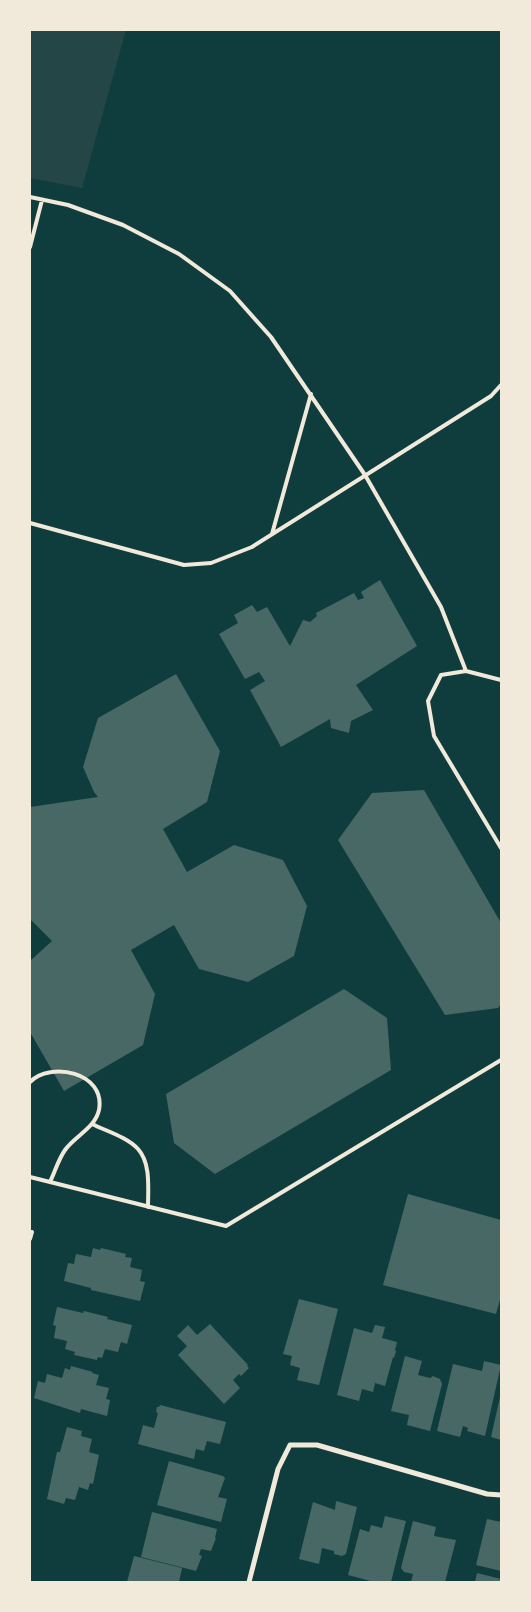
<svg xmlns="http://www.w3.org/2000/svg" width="531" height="1612" font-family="Roboto,sans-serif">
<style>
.green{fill:#244646}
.building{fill:#486865}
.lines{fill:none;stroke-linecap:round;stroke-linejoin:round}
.service{stroke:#f1e9da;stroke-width:4}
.minor{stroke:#f1e9da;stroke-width:5}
</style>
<rect width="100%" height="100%" fill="#0f3d3e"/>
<path class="green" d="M30,30H126L82,188L30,178Z"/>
<path class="building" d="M380,580L417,646L356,685L373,710L351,721L349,733L331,728L330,719L281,747L250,690L265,681L259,672L245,679L219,634L238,623L234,615L252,605L257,612L267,607L290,646L303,620L310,622L317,616L316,613L354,593L358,600L364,598L361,592Z
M176,674L220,751L207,802L163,829L187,872L234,845L283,860L307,906L294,956L248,982L199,969L174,925L131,950L155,994L143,1045L64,1091L30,1032V965L31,960L52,941L30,919V807L98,797L94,792L83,767L98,718Z
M424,790L501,923V1004L498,1008L445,1015L338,840L372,793Z
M344,989L387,1018L391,1070L215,1174L174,1143L166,1094Z
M408,1194L501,1220V1296L496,1314L383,1285Z
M93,1248L100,1250L101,1248L126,1254L125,1257L132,1258L130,1267L142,1270L140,1281L145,1282L140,1301L91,1290V1288L64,1281L68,1263L74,1264L76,1254L91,1257Z
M299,1299L338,1309L319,1385L297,1380L300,1368L290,1365L292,1356L283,1354Z
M57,1307L83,1313L84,1311L108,1317L107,1319L132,1325L127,1344L121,1342L118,1352L105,1349L102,1358L98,1357L97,1360L74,1355L75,1352L65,1349L67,1341L54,1338L56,1326L53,1325Z
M210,1324L248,1365L247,1366L249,1368L241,1376L239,1374L233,1380L240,1388L224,1404L178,1355L187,1346L177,1336L188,1325L197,1335Z
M375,1325L385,1327L382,1338L397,1342L395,1350L396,1351L394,1358L393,1357L385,1386L375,1383L373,1392L362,1389L359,1401L337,1395L354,1328L372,1333Z
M405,1356L422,1361L418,1375L430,1378L433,1376L440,1379L442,1384L430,1431L407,1425L409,1415L391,1411Z
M484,1361L501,1365L485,1436L467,1431L468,1428L463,1426L460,1437L437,1431L453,1364L482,1371Z
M71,1366L93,1372L92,1373L99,1375L96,1385L109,1388L106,1399L110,1400L107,1416L81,1409L80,1413L34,1398L38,1381L45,1383L47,1374L62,1378L65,1368L70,1370Z
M500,1397H501V1440L491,1437Z
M160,1405L226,1422L220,1444L207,1441L204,1451L196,1449L194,1459L138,1444L143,1425L154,1428L158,1413L156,1412L157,1407H159Z
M67,1427L82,1431L81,1436L92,1439L89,1452L99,1455L93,1484L90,1483L88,1490L79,1487L75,1500L66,1498L64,1504L47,1499L57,1452H60Z
M169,1461L223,1476L225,1478L218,1497L227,1499L221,1522L157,1505Z
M336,1501L357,1507L346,1554L342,1556L334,1554V1551L322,1548L319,1564L299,1559L313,1502L335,1510Z
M152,1512L217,1529L215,1538H216L211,1551L201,1549L199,1555L202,1556L196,1571L141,1557Z
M385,1516L406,1521L391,1582H374L348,1575L360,1529L369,1532L371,1525L382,1528Z
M487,1519L501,1522V1571L476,1565Z
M413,1521L436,1527L434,1536L456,1540L445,1582H411L413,1574L404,1572L401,1568Z
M134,1556L182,1568L179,1582H127Z
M477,1573L501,1579V1582H475Z"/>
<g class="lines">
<path class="service" d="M30,197L68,205L123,225L179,254L230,291L271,337L365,475L441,607L466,671L501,680
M30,247L42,200
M30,523L184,565L211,563L252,547L491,396L501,385
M272,534L311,394
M466,671L441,675L428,701L434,736L501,848
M30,1082C50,1061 106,1072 99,1110C95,1128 75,1136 65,1150C58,1160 55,1172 50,1182
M92,1124C106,1131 127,1137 138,1149C151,1163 148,1189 148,1207
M30,1177L226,1226L501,1060
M30,1239L32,1232"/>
<path class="minor" d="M249,1582L278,1469L290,1445H317L487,1494L501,1495"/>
</g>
<rect width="531" height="1612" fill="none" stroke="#f1e9da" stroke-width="62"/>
</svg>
